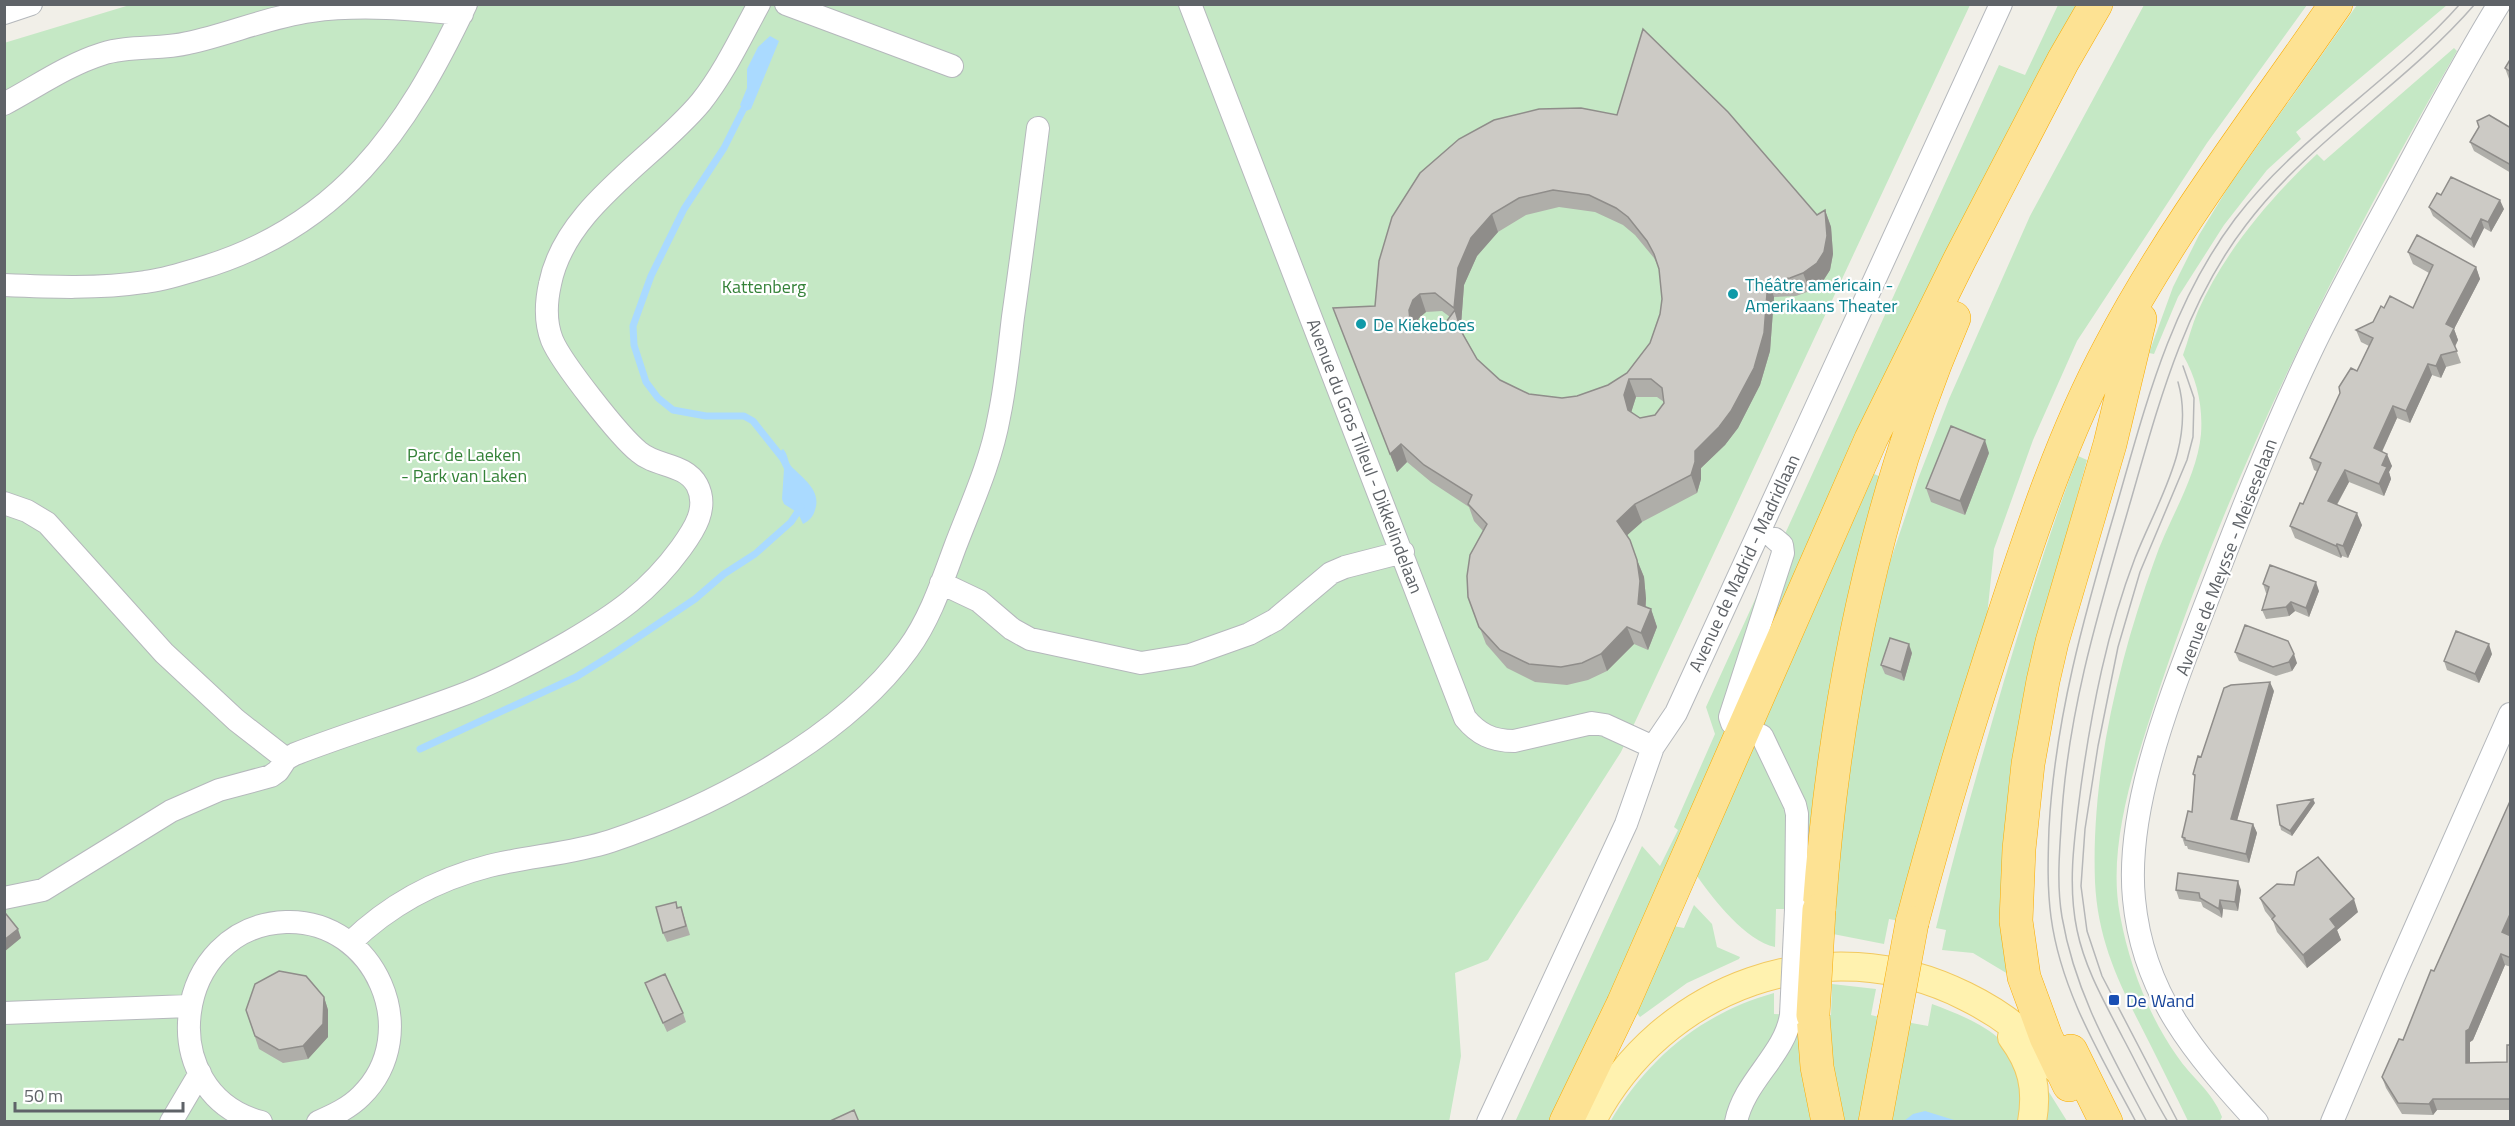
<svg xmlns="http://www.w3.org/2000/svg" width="2515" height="1126" font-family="'Titillium Web',sans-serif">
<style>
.green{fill:#c5e8c5}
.water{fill:#aadaff}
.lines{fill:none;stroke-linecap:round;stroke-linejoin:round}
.stream{stroke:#aadaff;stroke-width:7}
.minor-casing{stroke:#b5b8bc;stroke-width:24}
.major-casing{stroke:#f2c960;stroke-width:30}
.highway-casing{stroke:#f9ab00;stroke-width:34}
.minor{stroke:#fff;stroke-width:22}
.major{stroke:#fff2af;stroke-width:28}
.highway{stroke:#fde293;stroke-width:33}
.tram{stroke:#b6b7b8;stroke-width:1.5}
.minor-bridge-casing{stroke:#b5b8bc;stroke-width:24;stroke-linecap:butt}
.highway-bridge-casing{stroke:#f9ab00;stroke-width:34;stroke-linecap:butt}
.minor-bridge{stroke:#fff;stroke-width:22}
.highway-bridge{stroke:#fde293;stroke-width:33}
.wall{fill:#afaea9;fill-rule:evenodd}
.shaded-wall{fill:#8f8d8a}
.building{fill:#cccac5;stroke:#8f8d8a;stroke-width:1.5;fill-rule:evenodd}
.culture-dot{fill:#0f9aa8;stroke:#fff;stroke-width:2}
.transit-dot{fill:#1a4fb4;stroke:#fff;stroke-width:2}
.labels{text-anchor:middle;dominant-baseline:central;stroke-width:4.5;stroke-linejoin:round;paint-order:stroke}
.culture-label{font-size:18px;fill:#0d838f;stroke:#fff;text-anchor:start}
.park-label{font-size:18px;fill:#348238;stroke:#fff}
.street-label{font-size:18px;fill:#5f6368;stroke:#fff}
.transit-label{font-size:18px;fill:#164399;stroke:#fff;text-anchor:start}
</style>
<rect width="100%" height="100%" fill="#f1efe8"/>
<path class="green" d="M133,4L1970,5L1621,752L1488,960L1455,973L1461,1056L1449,1122L5,1121L4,43Z
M2058,5H2086L1612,999L1607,998L1552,1121L1515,1122L1642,846L1660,866L1678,830L1674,827L1715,734L1706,707L1999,65L2025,75Z
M2144,5H2307L2207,143L2077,341L2033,440L1994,549L1986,626L1900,921L1889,919L1884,944L1833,934L1826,900L1859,687L1890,562L1918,479L1949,399L2030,216Z
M2357,5H2447L2296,132L2301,139L2267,170L2224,225L2178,297L2154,354L2149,353L2173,287L2199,235L2229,186Z
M2454,48L2457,51C2339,256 2235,462 2160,687C2138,756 2106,842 2120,915C2129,964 2148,1015 2177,1056C2191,1077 2213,1092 2222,1117L2220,1121H2188C2176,1096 2163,1070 2150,1044C2122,989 2098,945 2095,882C2091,775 2118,662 2154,562C2168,520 2197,478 2201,434C2203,406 2197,379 2183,355C2188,341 2192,325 2198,311C2225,251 2269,199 2317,154L2324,161Z
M2078,456L2087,460L2049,599L2013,977L1973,953L1942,950L1946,930L1936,928C1956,845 1980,763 2004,681C2027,605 2050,530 2078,456Z
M1874,474L1886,479L1804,909H1776L1775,947C1746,941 1714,900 1697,876Z
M1694,905L1712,924L1717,947L1740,957L1739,959L1687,983L1640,1017L1635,1011L1673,926L1684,928Z
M1832,984L1876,989L1871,1015L1879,1017L1864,1121H1836L1819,1015H1831Z
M1774,993V1014L1801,1015L1815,1121L1610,1122C1648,1058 1702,1013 1774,993Z
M1932,1004C1964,1016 2009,1033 2020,1069C2024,1085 2022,1105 2023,1121L1888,1122L1906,1022L1928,1026Z
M2047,1089L2067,1121L2045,1122Z"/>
<path class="water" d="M770,36L779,41L751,109L746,111L740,105L747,88V69L758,47Z
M783,449C788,454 787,460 791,466C802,478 822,490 815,510C813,517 809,521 803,524L798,513L784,504L782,499L784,469L777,454Z
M1925,1111L1954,1120L1958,1121H1904L1913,1114Z"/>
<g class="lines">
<path class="stream" d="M747,102L724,148L684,209L651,276L633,326L634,345L646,382L658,398L673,410L706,416H744L753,421L784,460
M420,749L576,677L610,656L695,599L724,574L755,554L791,522L801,507"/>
<defs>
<path id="minor" d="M786,4L952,66
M1190,4L1465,718C1478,734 1492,741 1514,741L1592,723L1605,725L1653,747
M4,13L31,4
M4,104C36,87 67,65 102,54C130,45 160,50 188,43C230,34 268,17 311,11C362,4 412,9 462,14
M4,285C51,287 99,289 145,282C163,280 181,274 198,269C339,228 406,131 466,4
M4,503L27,511L47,523L164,653L236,720L286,759
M1775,539L1782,545L1783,553L1730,717L1732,723L1762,736L1795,805L1797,814L1796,909
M941,583L979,601L1012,629L1030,639L1141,663L1190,655L1249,634L1275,620L1331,573L1345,567L1403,552
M4,898L43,890L171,811L219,790L271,776L278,771L286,759L295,754C352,732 410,715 467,693C502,679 536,661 569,642C615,615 649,592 681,548C694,530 709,508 697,485C685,463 656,467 639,452C619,436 561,362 552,340C545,322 546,302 550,284C565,207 654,159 701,102C724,73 741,37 759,4
M350,943C390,904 435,880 489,866C529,856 571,854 611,841C712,807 844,738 908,649C930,619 942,582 955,547C971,505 991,462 999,417C1006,384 1009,350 1013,317C1022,254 1030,191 1038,128
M4,1013L189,1006
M171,1122L200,1073
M261,1122C151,1093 173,926 286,922C375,919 425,1033 361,1096C349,1108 334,1115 318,1122
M1488,1122L1626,824L1653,747L1676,713L2001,4
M1736,1122C1744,1081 1785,1055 1791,1015
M2257,1122C2195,1054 2143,995 2134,899C2125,808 2171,695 2203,611C2236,525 2270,437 2310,353C2337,296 2369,239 2399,183C2431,123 2463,62 2499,4
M2332,1122L2394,976L2510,714"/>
<path id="major" d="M2012,1037C2032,1064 2038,1088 2032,1122
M1591,1122C1662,985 1825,926 1965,996C2000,1013 2033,1038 2057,1069"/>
<path id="highway" d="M1819,910C1834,706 1873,506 1954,318
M1912,923C1939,820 1970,719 2003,618C2033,526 2064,433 2110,347C2173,227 2259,116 2336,4
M1813,1015L1817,1067L1828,1122
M2071,1051L2106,1122
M2069,1085L2046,1037L2024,977L2016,921L2019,849L2028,764L2043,681L2052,642L2110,444L2140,319
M1566,1122L1623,1004L1871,439L1960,259L2063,61L2096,4
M1875,1122L1894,1020"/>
</defs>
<use href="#minor" class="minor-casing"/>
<use href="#major" class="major-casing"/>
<use href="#highway" class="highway-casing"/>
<use href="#minor" class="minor"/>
<use href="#major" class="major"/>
<use href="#highway" class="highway"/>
<path class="tram" d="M2136,1122C2101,1056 2061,992 2051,917C2047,887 2048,858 2049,828C2055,719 2084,616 2115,511C2145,408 2169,307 2235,219C2298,136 2391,82 2460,4
M2147,1122C2111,1054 2075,993 2062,917C2057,887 2059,858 2061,828C2066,721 2096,619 2126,517C2156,415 2180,311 2246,225C2311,139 2405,85 2475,4
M2168,1122C2151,1094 2138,1066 2123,1038C2105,1003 2085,969 2077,930C2067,882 2075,834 2081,786C2092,708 2107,631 2135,558C2157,502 2196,444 2178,382
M2178,1122L2102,976L2087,931L2081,886L2085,829L2098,746L2118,647L2140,572L2187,460L2193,437L2194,398L2183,366"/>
<defs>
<path id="minor-bridge" d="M1791,1015L1796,909"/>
<path id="highway-bridge" d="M1813,1015L1819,910
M1894,1020L1912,923"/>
</defs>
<use href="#minor-bridge" class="minor-bridge-casing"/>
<use href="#highway-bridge" class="highway-bridge-casing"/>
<use href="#minor-bridge" class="minor-bridge"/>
<use href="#highway-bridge" class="highway-bridge"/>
</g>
<path class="wall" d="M2511,58V80L2509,79L2505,68Z
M2479,127L2511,128V173L2474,151L2470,142Z
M1420,173L1817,215L1825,210L1831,227L1833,254L1830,270L1823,281L1810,291L1796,296L1774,297L1770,351L1760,385L1738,428L1725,445L1701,468V479L1697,493L1642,522L1627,535L1644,577L1646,599V607L1651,609L1657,627L1648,650L1634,644L1607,671L1588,680L1567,685L1535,682L1507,668L1486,644L1468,597L1483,531L1474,521L1469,507L1431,482L1407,462L1397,472L1340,325L1375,306ZM1559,207L1595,212L1623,225L1635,235L1654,258L1659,268L1662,299L1660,314L1650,343L1627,373L1608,385L1577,396L1562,398L1529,394L1500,380L1477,359L1464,335L1461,325L1464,285L1477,256L1498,232L1526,215ZM1442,311L1450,317L1443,326L1435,332H1425L1415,327L1419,318L1426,312ZM1636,397H1657L1664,402V403L1655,415L1640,418L1631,412Z
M2441,195L2504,209L2491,232L2484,228L2474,248L2433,216L2429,207Z
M2408,252L2476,267L2480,279L2454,329L2458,340L2455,347L2461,363L2446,367L2441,378L2432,375L2410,423L2397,418L2382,452L2392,466L2389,472L2391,479L2384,496L2349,482L2337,505L2362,525L2348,558L2342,556L2341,558L2295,538L2290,526L2303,504L2318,472L2314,470L2310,458L2357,371L2369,346L2361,342L2356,330L2373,322L2384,308H2413L2429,273L2413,264Z
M1989,453L1965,515L1931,502L1926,488Z
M2263,584L2319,591L2309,617L2295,611L2289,616L2266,619L2262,610L2267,593H2266Z
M2235,652L2297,663L2292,671L2276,676L2239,661Z
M1912,653L1904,681L1885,674L1881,665Z
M2492,654L2479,683L2447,670L2444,661Z
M2274,691L2237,820L2253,824L2257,833L2249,863L2188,849L2187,846H2185L2182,837L2192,812L2195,779L2193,774L2201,757Z
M2511,799V932L2509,936H2511V967L2505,965L2473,1040L2470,1042V1063L2507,1062L2511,1045V1110H2437L2433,1115L2402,1114L2386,1088L2382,1077L2403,1040Z
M2315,803L2292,836L2281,830L2280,825Z
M2176,890H2241L2238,911L2223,909L2222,918L2203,907L2201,902L2179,899Z
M2260,898L2358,912L2337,930L2341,940L2307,968L2277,932L2273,921L2265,911Z
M676,902L678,908L681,907L690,935L667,942L663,933Z
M645,983L683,1013L686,1022L667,1032Z
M324,997L328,1010V1037L308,1059L283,1063L259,1049L246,1010Z"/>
<path class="shaded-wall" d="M2500,200L2504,209L2491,232L2488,222Z
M1825,210L1831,227L1833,254L1830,270L1823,281L1810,291L1803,273Z
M1492,214L1498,232L1477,256L1464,285L1461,325L1467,348L1454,308L1458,268L1471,238Z
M2481,219L2484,228L2474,248L2471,239Z
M2476,267L2480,279L2454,329L2458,340L2454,348L2446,324Z
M1768,280L1774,297L1770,351L1760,385L1738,428L1725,445L1701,468V479L1697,493L1691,475L1695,451Z
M1420,294L1426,312L1419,318L1415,327L1410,320L1409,310L1413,300Z
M2441,355L2446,367L2441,378L2436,366Z
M2428,364L2432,375L2410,423L2406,411Z
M1629,379L1636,397L1631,413L1628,410L1624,395Z
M2393,406L2397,418L2378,460L2374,448Z
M1985,440L1989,453L1965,515L1960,501Z
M1401,444L1407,462L1397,472L1390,454Z
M2387,454L2392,466L2389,472L2391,479L2384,496L2379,484L2382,465Z
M2345,470L2349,482L2332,513L2328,501Z
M1635,504L1642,522L1624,538L1617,521Z
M2357,513L2362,525L2348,558L2343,546Z
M2337,544L2342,556L2341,558L2336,546Z
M1637,560L1644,577L1646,599L1644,621L1638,604Z
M2316,582L2319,591L2309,617L2306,608Z
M2291,602L2295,611L2289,616L2286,607Z
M1651,609L1657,627L1648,650L1641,633Z
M1627,627L1634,644L1607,671L1601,654Z
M1909,644L1912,653L1904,681L1901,672Z
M2489,644L2492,654L2479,683L2475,674Z
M2294,654L2297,663L2292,671L2289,662Z
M2270,682L2274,691L2235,828L2231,819Z
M2313,799L2315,803L2292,836L2290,831Z
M2253,824L2257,833L2249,863L2246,854Z
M2238,881L2241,890L2238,911L2235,902Z
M2354,899L2358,912L2337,930L2341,940L2307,968L2303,955L2330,919Z
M2220,900L2223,909L2222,918L2219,909Z
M2511,912V932L2506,943L2502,932Z
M18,929L21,938L4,952V940Z
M2501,954L2505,965L2473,1040L2470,1042V1074L2466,1063V1031Z
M324,997L328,1010V1037L308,1059L303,1046Z
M2433,1099L2437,1110L2433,1115L2429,1104Z"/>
<path class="building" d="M1643,29L1728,112L1817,215L1825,210L1827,236L1824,252L1817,263L1803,273L1790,278L1768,280L1764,333L1754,368L1731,411L1719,427L1695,451V462L1691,475L1635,504L1617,521L1630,540L1637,560L1640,581L1638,604L1651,609L1641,633L1627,627L1601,654L1582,663L1561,667L1529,664L1500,650L1479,627L1468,597L1467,576L1470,555L1487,524L1468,504L1472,495L1424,465L1401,444L1390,454L1333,308L1375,306L1379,261L1392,217L1420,173L1459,139L1494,120L1539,109L1581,108L1617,115ZM1553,190L1589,195L1616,208L1628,217L1647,241L1654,254L1659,269L1662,299L1660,314L1650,343L1627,373L1608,385L1577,396L1562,398L1529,394L1500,380L1477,359L1461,331L1455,310L1443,326L1435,332H1425L1416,328L1410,320L1409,310L1413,300L1420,294L1435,293L1454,308L1458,268L1471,238L1492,214L1519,198ZM1629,379H1651L1662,388L1664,403L1655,415L1640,418L1628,410L1624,395Z
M2511,58V72L2505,68Z
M2489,115L2511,128V165L2470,142L2479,127L2477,121Z
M2451,177L2500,200L2488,222L2481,219L2471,239L2429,207L2437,193L2441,195Z
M2417,235L2476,267L2446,324L2454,328L2450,336L2457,351L2441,355L2436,366L2428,364L2406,411L2393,406L2374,448L2387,454L2382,465L2387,467L2379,484L2345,470L2328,501L2357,513L2343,546L2337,544L2336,546L2290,526L2300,503L2303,504L2321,463L2310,458L2340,393L2339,387L2351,368L2357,371L2373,338L2356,330L2373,322L2381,306L2384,308L2390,296L2413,308L2433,265L2408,252Z
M1951,426L1985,440L1960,501L1926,488Z
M2270,565L2316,582L2306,608L2291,602L2286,607L2262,610L2269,587L2263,584Z
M2245,625L2288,641L2294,654L2289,662L2273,667L2235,652Z
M2456,631L2489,644L2475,674L2444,661Z
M1890,638L1909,644L1901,672L1881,665Z
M2270,682L2231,819L2253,824L2246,854L2185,840V838L2182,837L2188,811L2192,812L2195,775L2193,774L2198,756L2201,757L2224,688L2231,685Z
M2313,799L2290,831L2280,825L2277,805Z
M2511,799V912L2502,932L2511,936V958L2501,954L2469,1029L2466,1031V1063L2507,1062V1045H2511V1099H2433L2429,1104L2398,1103L2382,1077L2399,1039L2403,1040L2431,970L2434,971Z
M2318,857L2354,899L2330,919L2336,927L2303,955L2272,919L2275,916L2260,898L2277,884L2294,885L2297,872Z
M2178,873L2238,881L2235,902L2220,900L2219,909L2200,898L2199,893L2176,890Z
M676,902L677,908L681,907L686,926L663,933L656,907Z
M6,914L18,929L4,940V916Z
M279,971L306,976L324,997L323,1024L303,1046L279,1050L255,1036L246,1010L255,984Z
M665,974L683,1013L663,1023L645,983Z
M854,1110L859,1122H828Z"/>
<g class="culture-dot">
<circle cx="1733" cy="294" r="6"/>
<circle cx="1361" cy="324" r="6"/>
</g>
<rect class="transit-dot" x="2108" y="994" width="12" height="12" rx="3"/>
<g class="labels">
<g class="culture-label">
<text x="1745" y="284">Théâtre américain -<tspan x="1745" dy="21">Amerikaans Theater</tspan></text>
<text x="1373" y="324">De Kiekeboes</text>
</g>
<g class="park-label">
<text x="764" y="286">Kattenberg</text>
<text x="464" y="454">Parc de Laeken<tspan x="464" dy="21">- Park van Laken</tspan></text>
</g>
<g class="street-label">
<text transform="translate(1365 456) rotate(69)">Avenue du Gros Tilleul - Dikkelindelaan</text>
<text transform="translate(2226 557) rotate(-69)">Avenue de Meysse - Meiseselaan</text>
<text transform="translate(1744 563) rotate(-65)">Avenue de Madrid - Madridlaan</text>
</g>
<g class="transit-label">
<text x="2126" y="1000">De Wand</text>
</g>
</g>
<rect width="2515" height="1126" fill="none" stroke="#5f6368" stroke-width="12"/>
<path d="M15 1102v9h168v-9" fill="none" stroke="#5f6368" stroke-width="3"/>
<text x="24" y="1102" font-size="18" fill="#5f6368" stroke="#ffffff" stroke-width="4.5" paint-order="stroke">50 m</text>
</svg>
